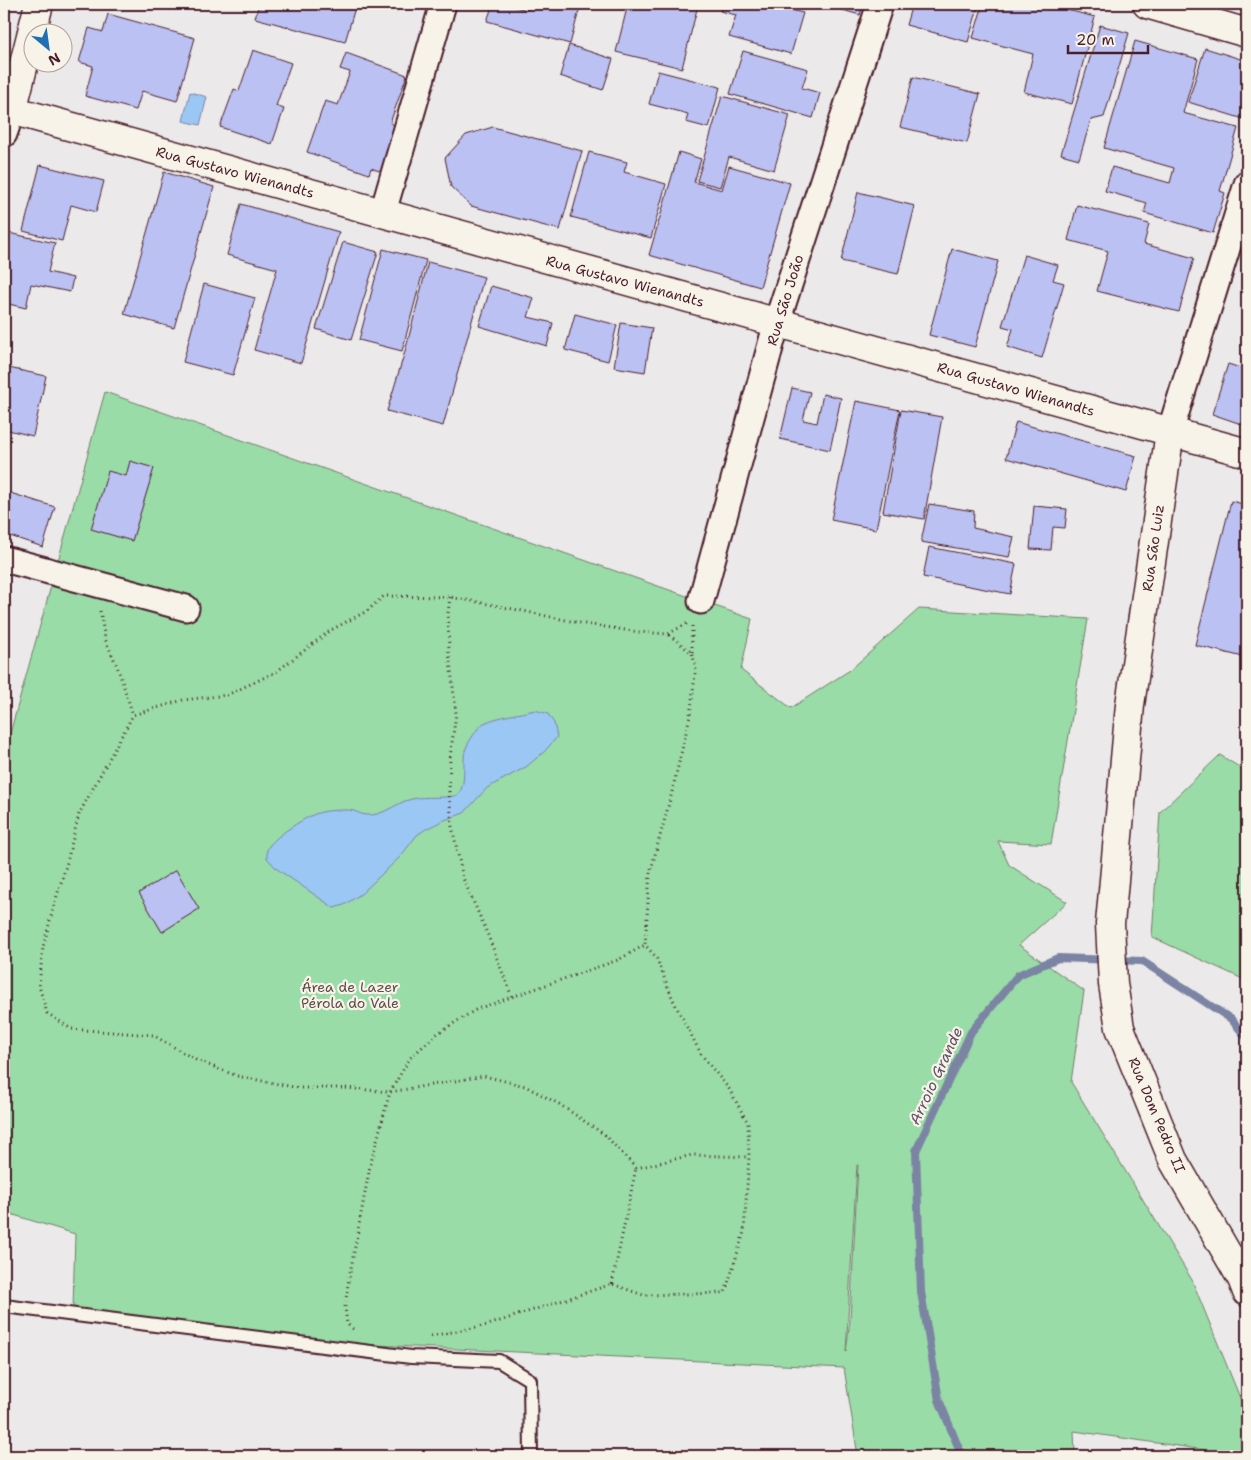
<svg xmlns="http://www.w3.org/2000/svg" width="1251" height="1460" font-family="'Shantell Sans',sans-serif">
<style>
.green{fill:#99dca7;stroke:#727e69;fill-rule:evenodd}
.water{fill:#9bc7f5;stroke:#7b84a4}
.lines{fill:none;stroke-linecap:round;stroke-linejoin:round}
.stream{stroke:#7b84a4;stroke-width:8}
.building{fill:#bbc1f3;stroke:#4a1f2b}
.lane-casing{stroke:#4a1f2b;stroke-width:16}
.street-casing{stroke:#4a1f2b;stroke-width:29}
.secondary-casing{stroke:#4a1f2b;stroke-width:31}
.path{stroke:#4a1f2b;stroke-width:3;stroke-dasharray:1 4;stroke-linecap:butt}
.lane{stroke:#f7f3e8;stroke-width:12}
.street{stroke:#f7f3e8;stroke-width:25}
.secondary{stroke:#f7f3e8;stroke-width:28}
.labels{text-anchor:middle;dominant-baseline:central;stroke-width:4.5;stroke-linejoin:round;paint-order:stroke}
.street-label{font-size:14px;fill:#4a1f2b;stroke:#f7f3e8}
.park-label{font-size:14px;fill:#5e4e4a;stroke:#f7f3e8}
.water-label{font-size:15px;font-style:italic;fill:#625168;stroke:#f7f3e8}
</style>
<rect width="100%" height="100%" fill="#ebe9ea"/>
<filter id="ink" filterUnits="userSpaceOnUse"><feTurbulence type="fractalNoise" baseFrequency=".02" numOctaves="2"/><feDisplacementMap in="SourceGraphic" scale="10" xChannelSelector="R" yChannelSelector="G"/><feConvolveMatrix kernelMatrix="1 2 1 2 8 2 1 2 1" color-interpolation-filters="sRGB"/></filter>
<g filter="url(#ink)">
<path class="green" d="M105,392L752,619L741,670L791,708L850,670L919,609L1088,619L1051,844L998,841L1009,865L1067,902L1019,945L1084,991L1071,1082L1192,1280L1247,1415V1456L1074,1431L1075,1456H858L844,1368L333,1343L73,1309L75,1234L4,1212V755ZM858,1165L850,1320L846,1352L857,1165Z
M1220,755L1247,772V981L1152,937L1160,812Z"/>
<path class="water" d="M190,92L207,97L200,125L183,121Z
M535,710L548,714L554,723L557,737L545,751L526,767L487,788L464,813L442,821L426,829L417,835L400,857L361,894L344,905L334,908L277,869L267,858C267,855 267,853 267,850C271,838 309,814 322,812C330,810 340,810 349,810C355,810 360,815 367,815C381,816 393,806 405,801C421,795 438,799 454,796C468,793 462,762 465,751C467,744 478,726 484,723C499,716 519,714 535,710Z"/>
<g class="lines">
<path class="stream" d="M962,1456L939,1400L921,1292L916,1151L971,1032L1018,975L1058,958L1142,961L1231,1019L1247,1038"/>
</g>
<path class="building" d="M259,4H356L345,42L255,18Z
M493,4H504L527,10L530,4H569L580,7L570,44L487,21Z
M628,4H691L698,5L682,68L616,52Z
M722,4H767L803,13L791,54L729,37L736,15L720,11Z
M821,4H863L860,15Z
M912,4H979L968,42L906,25Z
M983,4H1044L1095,17L1072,104L1024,92L1033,54L973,38Z
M108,14L195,38L177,101L142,91L136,110L85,96L93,66L79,62L89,28L103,32Z
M1100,25L1129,33L1104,117L1091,120L1079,159L1061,154Z
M1135,41L1198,59L1183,113L1238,128L1220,191L1225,193L1213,233L1144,213L1147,203L1105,191L1112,167L1170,183L1174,168L1104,148Z
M569,45L613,59L603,90L560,76Z
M1205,48L1247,61V120L1188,102Z
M253,50L291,63L276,106L284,109L272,144L220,127L234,89L239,91Z
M743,51L808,69L802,88L820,93L813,118L730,94Z
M346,53L407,75L390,123L404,128L382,172L371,168L369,174L307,152L325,101L338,105L350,72L340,69Z
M658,71L720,87L709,128L686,122L688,114L649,104Z
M913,77L980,94L967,143L900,127Z
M722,96L790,115L774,170L729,157L720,187L697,181Z
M493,127L582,151L560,230L471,206L451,187L445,158L466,135Z
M589,152L627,162L624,172L666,184L651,238L571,217Z
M679,152L701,159L694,182L722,190L729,166L790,183L760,287L649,255Z
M40,165L104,181L96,212L71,205L62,241L23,231Z
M164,172L214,187L174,328L124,314Z
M858,192L915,206L898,274L841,261Z
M241,204L339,232L301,363L254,350L277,269L227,255Z
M1077,205L1149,224L1144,244L1194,258L1179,312L1097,291L1108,251L1068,240Z
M4,232L55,243L48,272L73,278L70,292L31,284L26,308L4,303Z
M343,242L378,252L351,340L316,329Z
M383,249L426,260L402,351L359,340Z
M952,249L998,261L975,347L929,335Z
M1024,255L1058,265L1053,280L1064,283L1042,358L1007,347L1013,329L1002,326Z
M428,262L484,277L443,426L387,411L406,348Z
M204,284L255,298L233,375L183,362Z
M491,286L534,298L528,317L553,323L547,346L479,326Z
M575,314L617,325L608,361L565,350Z
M621,323L652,328L645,372L614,367Z
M1228,364L1247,370V426L1212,414Z
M4,367L46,376L33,436L4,429Z
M792,388L810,392L803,420L817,423L823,394L841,398L830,450L780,439Z
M856,401L900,410L876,529L831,520Z
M901,410L942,417L924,519L883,512Z
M1016,422L1136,456L1126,492L1006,458Z
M130,461L154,468L132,541L91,529L108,471L126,476Z
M4,491L55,507L43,547L4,534Z
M1231,501L1247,505V658L1195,645Z
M929,504L974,511L973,528L1014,537L1009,557L921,542Z
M1034,506L1067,509L1065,528L1053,527L1051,550L1030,549Z
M929,547L1016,564L1010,594L923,577Z
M176,870L199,909L162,932L139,893Z"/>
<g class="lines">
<defs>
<path id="lane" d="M4,1306L411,1357L499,1361L530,1380L531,1456"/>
<path id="street" d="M4,134L12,111
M383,212L443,4
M1170,432L1247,184
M4,559L186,608
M701,601L777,322L880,4"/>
<path id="secondary" d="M1147,4L1247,33
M4,108L1247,453
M12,111L39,4
M1170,432L1130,705L1110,924L1113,984L1120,1028L1173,1160L1242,1279L1247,1292"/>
</defs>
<use href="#lane" class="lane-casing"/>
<use href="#street" class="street-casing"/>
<use href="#secondary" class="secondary-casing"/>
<path class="path" d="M450,597L448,613L449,653L456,713L450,758L449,792L452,826L463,878L485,928L512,997
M100,611L105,639L117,666L133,715
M692,652V623
M636,1168L605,1135L559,1104L525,1086L484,1076L390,1092L345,1088H299L237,1076L196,1060L153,1035L71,1029L47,1013L39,986L43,947L53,909L66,866L79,814L133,715L183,700L227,695L276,672L331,630L367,611L384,596L450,597L494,605L585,624L639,632L668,634L688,623
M636,1168L650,1165L692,1155L749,1157
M612,1284L636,1168
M353,1329L347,1324L345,1307L348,1284L370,1166L390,1092L410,1058L438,1033L477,1009L618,960L645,945
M431,1336L488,1325L612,1284L643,1295L725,1293L744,1232L749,1157L748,1123L729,1089L701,1054L674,1002L656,957L645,945L650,873L671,796L690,716L696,667L692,653L668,634"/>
<use href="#lane" class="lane"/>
<use href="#street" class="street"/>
<use href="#secondary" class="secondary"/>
</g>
</g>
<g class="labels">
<g class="street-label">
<text transform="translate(235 172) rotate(15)">Rua Gustavo Wienandts</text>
<text transform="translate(625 281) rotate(15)">Rua Gustavo Wienandts</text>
<text transform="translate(785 300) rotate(-73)">Rua São João</text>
<text transform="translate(1016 389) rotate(16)">Rua Gustavo Wienandts</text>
<text transform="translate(1153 548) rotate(-82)">Rua São Luiz</text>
<text transform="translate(1157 1115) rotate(67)">Rua Dom Pedro II</text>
</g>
<g class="park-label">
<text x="350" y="987">Área de Lazer<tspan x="350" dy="16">Pérola do Vale</tspan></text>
</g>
<g class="water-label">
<text transform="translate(936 1076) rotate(-65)">Arroio Grande</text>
</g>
</g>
<rect width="1251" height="1460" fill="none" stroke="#f7f3e8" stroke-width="20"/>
<rect x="10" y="10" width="1231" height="1440" fill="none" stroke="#4a1f2b" stroke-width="2" filter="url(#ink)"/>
<g transform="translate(48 48) rotate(151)"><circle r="24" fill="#f7f3e8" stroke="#b29e9c"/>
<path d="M0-4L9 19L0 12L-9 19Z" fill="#1f6fb2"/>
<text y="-8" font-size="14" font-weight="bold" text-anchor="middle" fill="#4a1f2b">N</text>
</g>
<path d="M1068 45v8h80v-8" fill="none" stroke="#4a1f2b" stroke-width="2.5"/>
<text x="1076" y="45" font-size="15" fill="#4a1f2b" stroke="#f7f3e8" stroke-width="4" paint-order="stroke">20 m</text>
</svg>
